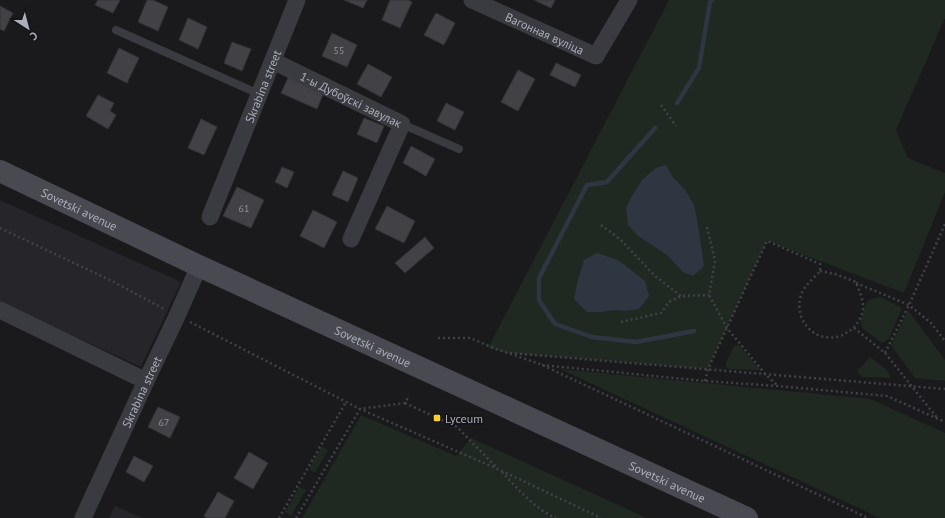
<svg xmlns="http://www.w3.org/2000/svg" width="945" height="518" font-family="'PT Sans',sans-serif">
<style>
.built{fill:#262529}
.green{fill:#1f2821}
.water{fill:#2e3741}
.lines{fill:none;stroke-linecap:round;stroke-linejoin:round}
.stream{stroke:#2e3741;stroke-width:4.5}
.building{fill:#414146;stroke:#343338}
.path{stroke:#404248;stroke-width:2.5;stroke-dasharray:2 3;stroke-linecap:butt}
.service{stroke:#3a3b41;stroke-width:8}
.minor{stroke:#3a3b41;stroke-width:17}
.secondary{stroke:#484951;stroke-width:22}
.poi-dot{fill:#fece2f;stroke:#151417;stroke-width:1.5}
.labels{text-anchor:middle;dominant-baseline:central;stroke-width:3.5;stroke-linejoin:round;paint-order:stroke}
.number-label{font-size:10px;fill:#90949e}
.street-label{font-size:12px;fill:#abafbc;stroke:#151417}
.poi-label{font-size:12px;fill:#abafbc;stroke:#151417;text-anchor:start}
</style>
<rect width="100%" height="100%" fill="#1a191c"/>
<path class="built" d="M0,200L181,282L141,367L0,302Z
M115,506L142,518H109Z"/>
<path class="green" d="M669,0H945V18L896,130L908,158L945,173V192L904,293L767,241L708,369L506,353L488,348Z
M881,297L902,308L889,339L882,343L863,329L860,321L867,301L874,298Z
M908,310L945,360V381L915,378L891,345Z
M739,345L760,370L729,369L726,367V363L734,346Z
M870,357L886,369L891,378L862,377L857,371Z
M560,369L871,399L945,433V518H880Z
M361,415L456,456L471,438L647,518H302Z
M322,446L328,450L315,473L309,469Z
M299,487L306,490L291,516L285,512Z"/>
<path class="water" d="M666,165L672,176L686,191L694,205L698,225L704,266L693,276L683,272L667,255L638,236L628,225L626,208L633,194L643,179L656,168Z
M597,253L618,260L645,281L649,296L639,309L625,311L615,310L602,312H587L574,299L578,280L584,260Z"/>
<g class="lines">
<path class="stream" d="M677,103L699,68L710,2L712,0
M655,128L607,182L587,185L539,278V300L555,324L592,337L636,342L694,331"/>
</g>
<path class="building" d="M98,0H120L113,13L95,5Z
M147,0H153L168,7L158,31L138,22Z
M344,0H367L363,8Z
M390,0H408L412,2L400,28L382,20Z
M534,0H555L551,8Z
M0,6L13,13L4,31L0,29Z
M436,13L455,23L444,45L424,35Z
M188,18L207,27L198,49L179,40Z
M332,33L357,45L347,67L322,56Z
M232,42L251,49L242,71L224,63Z
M119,48L139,58L127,83L107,73Z
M556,63L581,75L575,87L550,75Z
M368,64L392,77L381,97L357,84Z
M518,70L535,79L518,111L501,102Z
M289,76L324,92L317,109L281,93Z
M98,95L114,103L110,111L116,115L108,129L86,116Z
M446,103L464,112L455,130L437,121Z
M364,118L384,126L377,143L357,134Z
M201,119L217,127L204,155L188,148Z
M411,146L435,159L426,176L403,163Z
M282,167L294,172L287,188L275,182Z
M343,171L358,178L348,202L332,195Z
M237,187L264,200L251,228L223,216Z
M387,206L415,221L404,243L375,229Z
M313,210L337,222L324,248L300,236Z
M425,237L434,248L405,273L395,263Z
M158,407L180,417L170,438L148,427Z
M249,452L268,463L253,489L234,478Z
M134,456L153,466L144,482L126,472Z
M218,492L234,501L225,518H207L204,516Z"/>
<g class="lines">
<path class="path" d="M661,105L676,126
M601,225L621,240L655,276L681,296
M707,227L715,261L709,295L727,328L766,375L777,385
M0,228L114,282L164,309
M820,271L835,274L856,282C859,291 864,300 863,309C862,317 857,325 851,330C847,332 844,335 840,336C815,344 793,320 801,295C804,286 814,278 820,271Z
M856,283L909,305L931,323L945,341
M190,322L360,409L500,470L601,518
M621,322L661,313L669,302L681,296L709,295
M854,328L885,353L938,419
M438,338H470L496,349L540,364L868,518
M510,353L945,389
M885,353L909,305L945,224
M542,365L705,381L777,386L887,396L945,422
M705,381L708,369L767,241L820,264V271
M405,403L457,427L498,469
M502,472C516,487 537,511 556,518
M279,518L346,402
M296,518L360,409L405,403L409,396"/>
<path class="service" d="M116,30L259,94
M402,124L459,149"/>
<g class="minor">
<path id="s1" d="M472,0L596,56L629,0"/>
<path id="s2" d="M273,61L402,124L351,239"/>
<path id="s3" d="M210,217L297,0"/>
<path d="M0,310L146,381"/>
<path id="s4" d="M83,518L146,381L177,316L199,266"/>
</g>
<path class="secondary" id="s5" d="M0,171L199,266L747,518"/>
</g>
<rect class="poi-dot" x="433" y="414" width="8" height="8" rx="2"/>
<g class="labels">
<g class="number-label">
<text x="339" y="50">55</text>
<text x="244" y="208">61</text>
<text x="164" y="422">67</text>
</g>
<g class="street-label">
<text stroke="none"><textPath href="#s1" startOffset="80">Вагонная вуліца</textPath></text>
<text stroke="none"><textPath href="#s3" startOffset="141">Skrabina street</textPath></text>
<text stroke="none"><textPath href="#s2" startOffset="87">1-ы Дубоўскі завулак</textPath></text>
<text stroke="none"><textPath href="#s5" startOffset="88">Sovetski avenue</textPath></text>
<text stroke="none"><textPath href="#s5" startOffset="412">Sovetski avenue</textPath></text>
<text stroke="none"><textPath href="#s4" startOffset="139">Skrabina street</textPath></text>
<text stroke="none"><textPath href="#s5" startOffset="736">Sovetski avenue</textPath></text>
</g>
<g class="poi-label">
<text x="445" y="418">Lyceum</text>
</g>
</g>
<g transform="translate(28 28) rotate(144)" stroke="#151417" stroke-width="3" paint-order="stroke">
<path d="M0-3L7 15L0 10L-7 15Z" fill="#abafbc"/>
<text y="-6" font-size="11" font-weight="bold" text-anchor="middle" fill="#abafbc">С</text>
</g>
</svg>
